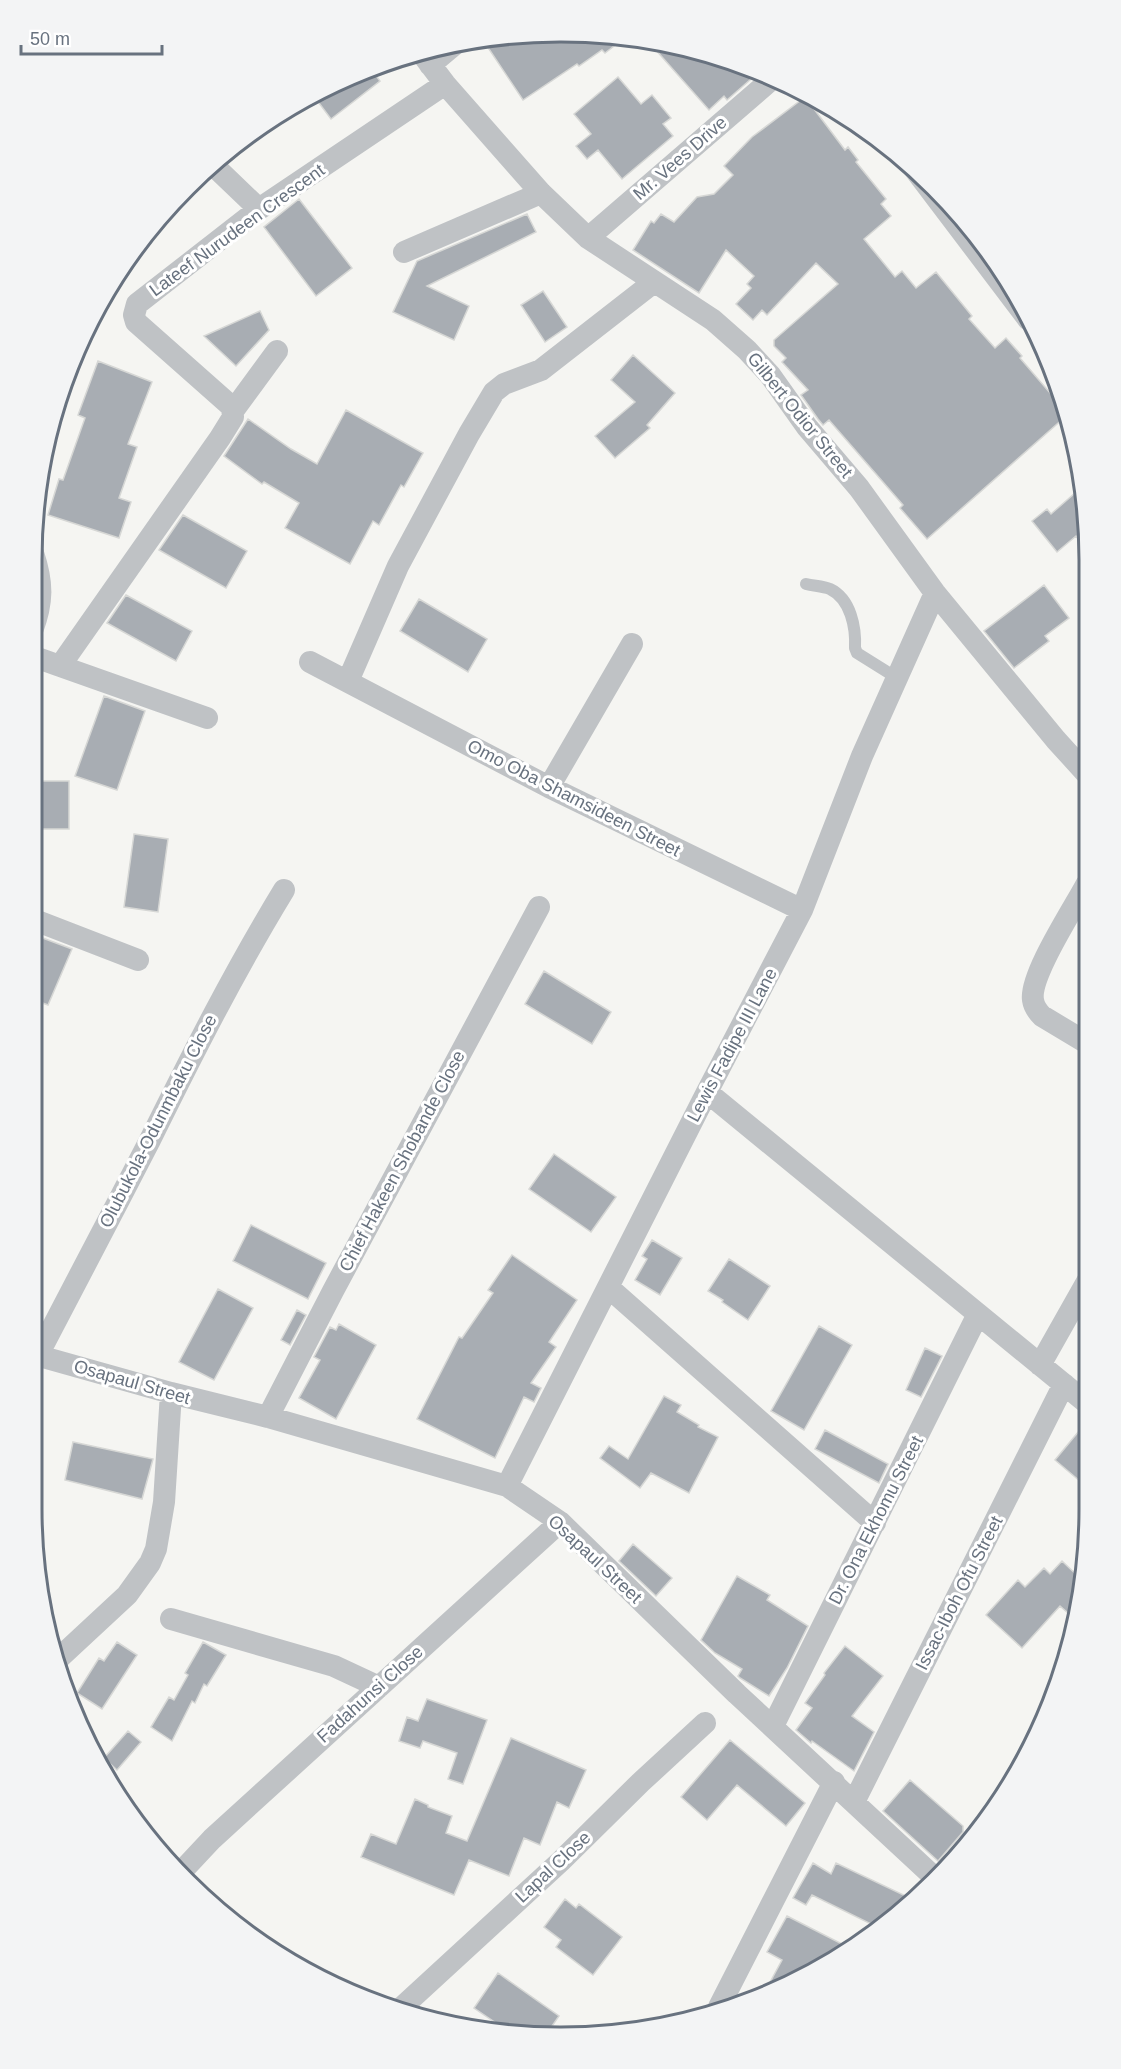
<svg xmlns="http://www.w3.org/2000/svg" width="1121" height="2069" font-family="Arial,sans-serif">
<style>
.building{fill:#a8adb3;stroke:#d6d7d5;stroke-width:1.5}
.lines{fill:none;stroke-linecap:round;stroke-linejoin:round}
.lane{stroke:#bfc2c5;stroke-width:12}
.street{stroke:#bfc2c5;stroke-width:22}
.labels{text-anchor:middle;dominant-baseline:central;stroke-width:6;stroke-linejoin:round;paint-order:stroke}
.street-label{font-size:18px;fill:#68727f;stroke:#fff}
.rim{fill:none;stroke:#68727f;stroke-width:3}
</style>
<rect width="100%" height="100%" fill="#f5f5f2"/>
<path class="building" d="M526,33H527L627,36L605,53L602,50L579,66L577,64L523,100L483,40Z
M647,40L730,59L759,72L727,100L724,96L709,110Z
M371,69L380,81L331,119L313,95L326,86Z
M618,77L641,104L652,95L671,118L663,124L673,136L622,179L598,150L587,159L576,146L591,134L574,114Z
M805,97L845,150L848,147L858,160L856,162L886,199L881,204L891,216L864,239L895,277L902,271L916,288L936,272L972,316L969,319L995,348L1006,338L1022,356L1020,358L1063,408L1065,417L927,539L900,508L903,505L829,420L823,425L818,419L801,395L808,390L782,362L786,358L774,346V340L838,284L816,263L767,315L762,310L753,320L736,304L751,288L747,284L754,276L726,250L699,293L633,250L651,221L654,223L661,214L674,222L697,197L714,194L733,175L724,166L752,137Z
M299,199L352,268L316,296L264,227Z
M527,214L536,232L427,286L469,306L454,340L393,312L417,261Z
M543,291L567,327L545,342L521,305Z
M260,311L269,330L236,366L204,336Z
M633,355L675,393L647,425L650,428L615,458L595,436L635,402L611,380Z
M98,361L152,382L128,444L137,447L119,498L131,502L119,538L48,515L59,479L63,480L85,418L78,415Z
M346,410L423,453L404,487L401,485L379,525L373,521L350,564L285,528L299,503L264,482L262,484L224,456L248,419L291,449L317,464Z
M1083,486L1085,547L1076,536L1057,552L1032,521L1047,509L1051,514Z
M183,515L247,551L226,588L159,550Z
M1044,585L1069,618L1045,636L1049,641L1014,668L984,631Z
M126,595L192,631L176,661L107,623Z
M419,599L487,639L468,672L400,631Z
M104,696L145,711L117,790L75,776Z
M32,781H69V829H32Z
M134,834L168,839L158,912L124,907Z
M32,934L72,949L48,1005L32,999Z
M544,971L611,1012L592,1044L525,1004Z
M554,1154L616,1197L591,1232L529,1189Z
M251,1225L326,1263L308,1299L233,1261Z
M652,1240L682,1258L660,1295L635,1280L647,1259L642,1256Z
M512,1255L577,1300L549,1342L556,1347L531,1383L541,1388L534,1402L524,1397L495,1458L417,1419L459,1337L462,1338L493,1293L488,1290Z
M729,1259L770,1286L748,1320L722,1302L723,1300L708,1291Z
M218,1289L253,1308L214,1380L179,1362Z
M297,1310L306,1315L290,1345L281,1340Z
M339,1324L376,1345L336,1419L299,1398L320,1360L314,1357L330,1327L336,1330Z
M819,1326L852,1345L804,1430L771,1411Z
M925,1348L942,1356L921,1397L906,1390Z
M664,1396L681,1405L677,1412L699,1425L698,1427L718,1437L689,1493L651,1473L640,1488L600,1458L609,1446L628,1459Z
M825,1430L888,1464L879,1483L815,1449Z
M1079,1431L1088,1438V1488L1055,1460Z
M73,1442L153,1459L142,1499L65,1480Z
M633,1544L672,1578L656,1596L619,1561Z
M1062,1561L1082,1580L1076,1620L1060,1606L1022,1648L986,1615L1018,1580L1025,1587L1044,1568L1050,1574Z
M737,1576L770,1595L767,1600L808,1626L787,1668L769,1696L740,1678L738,1676L742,1669L715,1653L701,1640Z
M117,1642L137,1655L102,1709L77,1693L99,1658L104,1661Z
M203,1642L226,1655L207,1686L204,1684L195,1703L192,1701L172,1741L151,1727L169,1697L174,1700L188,1675L185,1673Z
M845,1646L883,1676L852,1716L874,1732L854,1771L812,1741L811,1743L796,1730L812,1708L805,1703L825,1675L824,1673Z
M427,1699L487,1720L463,1784L448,1779L457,1753L423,1741L420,1748L399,1741L407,1717L418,1721Z
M128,1731L141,1742L117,1770L104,1758Z
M511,1738L586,1770L569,1808L557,1802L540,1845L524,1838L509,1876L469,1860L454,1895L361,1857L371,1834L396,1844L415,1799L428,1805V1807L452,1816L446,1833L467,1841Z
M730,1740L805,1803L786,1826L737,1785L707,1820L681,1797Z
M910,1780L963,1826V1832L938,1861L883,1811Z
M813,1863L831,1874L836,1863L910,1898L905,1909L877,1927L812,1895L806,1905L793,1898Z
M565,1899L576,1908L579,1904L622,1937L593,1975L556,1947L561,1940L544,1927Z
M787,1916L846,1946L762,1997L782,1960L767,1952Z
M498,1973L559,2016L548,2032L502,2027L474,2008Z"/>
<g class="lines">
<path class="lane" d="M806,584C814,586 823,586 830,589C851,599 856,628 855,648L857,653L897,678"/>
<path class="street" d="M420,51L445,84L541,193L588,238L713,320L747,350L770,375L807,427L859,488L935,593L1056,740L1086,773
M430,65L455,44
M213,165L259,209
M913,167L1028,319
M588,238L772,79
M404,252L541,193
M233,411L277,351
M32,631C43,602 43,583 33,553
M32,656L60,666L220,438L233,417L232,407L136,322L134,315L137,304L259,209L445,84
M310,662L549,787L802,910
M60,666L207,718
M348,681L398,566L469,434L494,392L504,384L541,370L654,282
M549,787L632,644
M1086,885C1074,908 1029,976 1033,1000C1034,1007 1037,1011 1042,1016L1087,1043
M32,919L138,960
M707,1092L1088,1404
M608,1287L875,1523
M32,1354L171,1393L268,1417L507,1486L560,1522L737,1694L934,1877
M38,1355C75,1284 113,1212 150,1140C192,1055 234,972 284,890
M1040,1365L1088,1280
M268,1417L333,1291L539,907
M507,1486L707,1092L802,910L862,756L935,593
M171,1619L334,1666L379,1687
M57,1660L127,1595L150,1563L156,1549L164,1502L171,1393
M773,1726L978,1314
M854,1802L1064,1384
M183,1870L212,1839L560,1522
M719,2007L834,1782
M400,2009L561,1861L641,1782L705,1723"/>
</g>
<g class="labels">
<g class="street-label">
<text transform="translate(680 158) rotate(-41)">Mr. Vees Drive</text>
<text transform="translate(237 230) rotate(-36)">Lateef Nurudeen Crescent</text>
<text transform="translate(800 415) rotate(51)">Gilbert Odior Street</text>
<text transform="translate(574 798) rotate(27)">Omo Oba Shamsideen Street</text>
<text transform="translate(732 1045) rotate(-62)">Lewis Fadipe III Lane</text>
<text transform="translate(158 1121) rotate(-63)">Olubukola-Odunmbaku Close</text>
<text transform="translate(402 1161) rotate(-62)">Chief Hakeen Shobande Close</text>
<text transform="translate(132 1382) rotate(16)">Osapaul Street</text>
<text transform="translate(876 1520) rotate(-63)">Dr. Ona Ekhomu Street</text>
<text transform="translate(595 1559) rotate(43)">Osapaul Street</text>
<text transform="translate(959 1593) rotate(-63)">Issac-Iboh Ofu Street</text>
<text transform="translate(370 1694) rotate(-42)">Fadahunsi Close</text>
<text transform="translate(553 1867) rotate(-43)">Lapal Close</text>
</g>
</g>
<path d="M0 0H1121V2069H0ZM560 42H561A518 518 0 0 1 1079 560V1509A518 518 0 0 1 561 2027H560A518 518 0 0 1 42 1509V560A518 518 0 0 1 560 42Z" fill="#f3f4f5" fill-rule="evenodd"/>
<path class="rim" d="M560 42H561A518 518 0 0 1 1079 560V1509A518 518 0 0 1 561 2027H560A518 518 0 0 1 42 1509V560A518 518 0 0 1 560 42Z"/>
<path d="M21 45v9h141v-9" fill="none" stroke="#68727f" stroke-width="3"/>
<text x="30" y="45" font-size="18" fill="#68727f" stroke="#ffffff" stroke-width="4.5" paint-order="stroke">50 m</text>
</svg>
